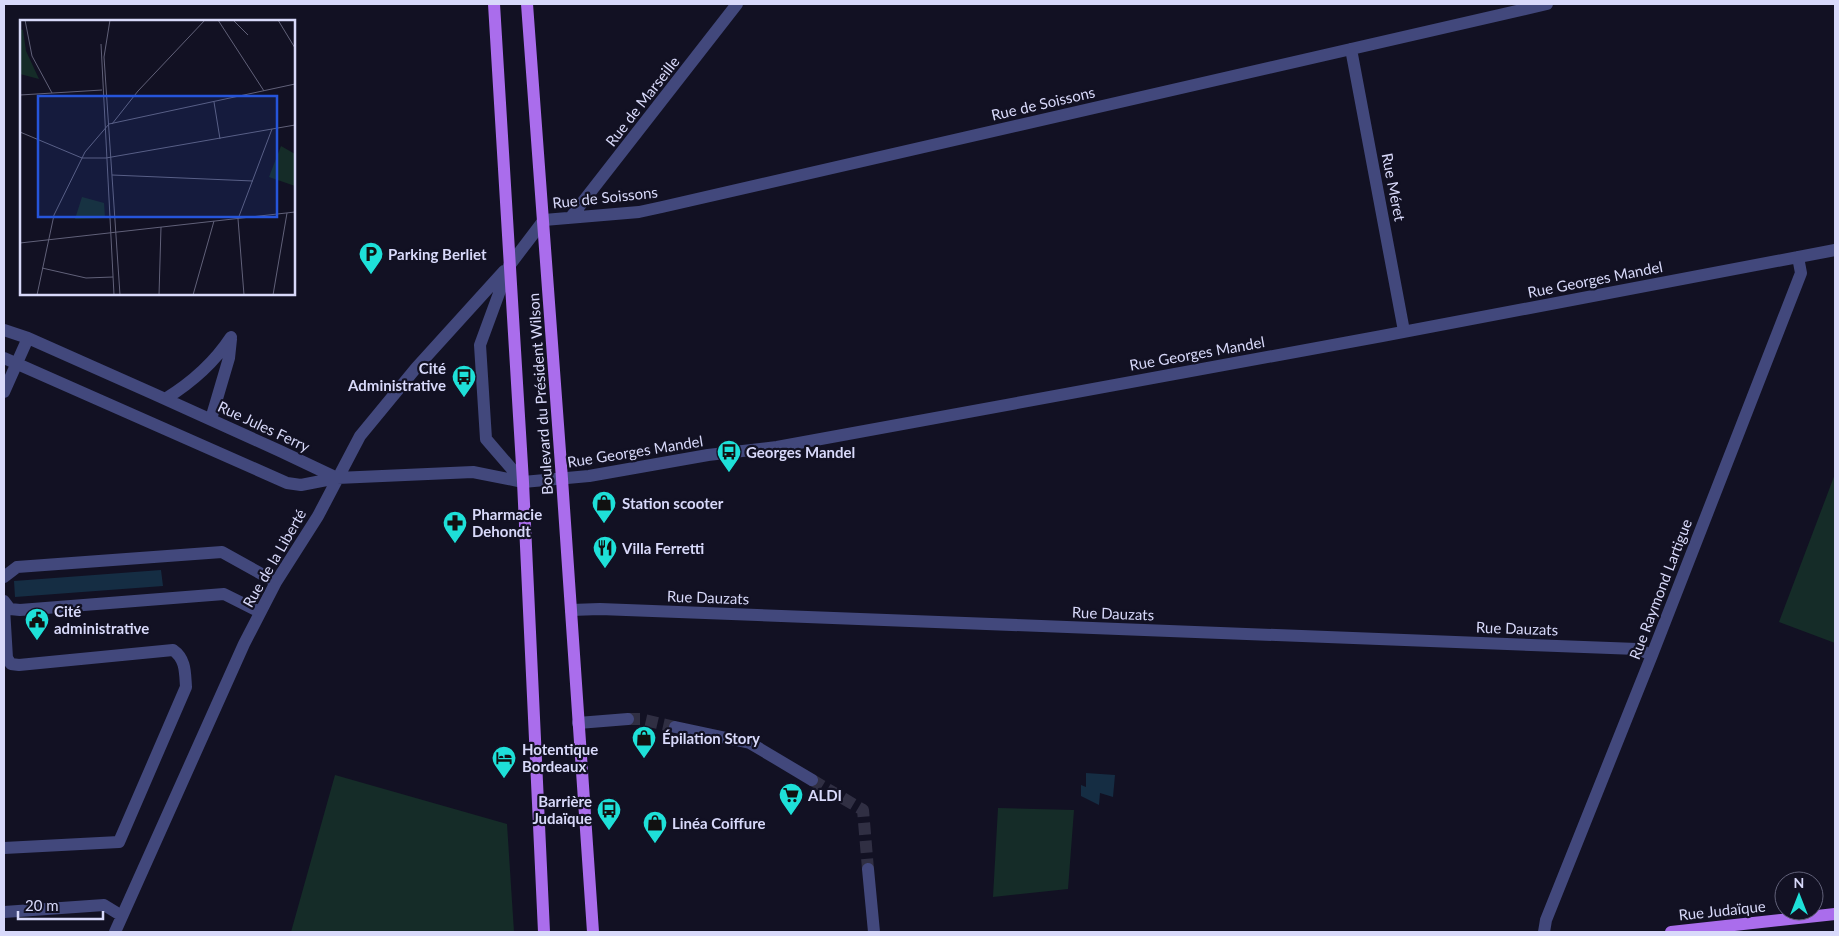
<svg xmlns="http://www.w3.org/2000/svg" width="1839" height="936" font-family="Lato,sans-serif">
<style>
.green{fill:#152c28}
.water{fill:#152d43}
.lines{fill:none;stroke-linecap:round;stroke-linejoin:round}
.minor-tunnel{stroke:#302f43;stroke-width:12;stroke-dasharray:12 6;stroke-linecap:butt}
.minor{stroke:#42487c;stroke-width:12}
.major{stroke:#aa6dec;stroke-width:12}
.labels{text-anchor:middle;dominant-baseline:central;stroke-width:4.5;stroke-linejoin:round;paint-order:stroke}
.street-label{font-size:15px;fill:#d8d9fa;stroke:#121123}
.poi-label{font-size:15px;font-weight:bold;fill:#d8d9fa;stroke:#121123;text-anchor:start}
.inset-road{fill:none;stroke:#616179;stroke-width:1}
.view{fill:#2655da;fill-opacity:0.15;stroke:#2655da;stroke-width:2.5}
.inset-edge{fill:none;stroke:#d8d9fa;stroke-width:2.5}
</style>
<rect width="100%" height="100%" fill="#121123"/>
<path class="green" d="M1835,474V643L1779,622Z
M335,775L507,824L514,932H291Z
M998,808L1074,810L1068,889L993,897Z"/>
<path class="water" d="M161,570L163,586L15,597L14,581Z
M1086,773L1115,775L1113,797L1100,793L1099,805L1081,796V785L1086,787Z"/>
<g class="lines">
<path class="minor-tunnel" d="M628,719H640L675,727
M812,780L863,810L868,869"/>
<path class="minor" d="M1351,49L1404,331
M571,217L737,4
M4,330L28,338L154,394L280,451L337,478L473,472L523,482L589,476L708,455L777,447L1382,336L1835,250
M4,358L287,483L301,485L337,478
M4,392L28,338
M165,399C191,383 214,363 231,337
M211,419L229,358L231,339
M523,482L486,439L480,345L509,266L544,220L639,212L662,207L1547,4
M4,577L17,567L222,552L276,582
M4,601L10,609L20,610L224,594L260,612
M4,608L7,658L11,664L19,665L173,650C186,659 185,673 186,687L119,842L4,848
M571,610L600,609L1637,649L1652,655
M578,723L628,719
M675,727L750,743L812,780
M868,869L874,932
M4,912L104,905L122,916
M115,932L244,644L276,582L318,516L360,436L416,368L504,271
M1544,932L1546,920L1652,655L1801,273L1798,257"/>
<path class="major" d="M494,4L523,482L544,932
M527,4L562,479L593,932
M1671,932L1835,914"/>
</g>
<defs>
<symbol id="parking-pin" viewBox="-11 -11 22 30"><path d="M0 17L-7.5 6A9.5 9.5 0 1 1 7.5 6Z" fill="#1ee0d8" stroke="#121123"/><path d="M-3.5-5.5H1a3.5 3.5 0 0 1 0 7H-1V5.5H-3.5ZM-1-3.4V-.6H.8a1.4 1.4 0 0 0 0-2.8Z" fill="#111"/></symbol>
<symbol id="bus-pin" viewBox="-11 -11 22 30"><path d="M0 17L-7.5 6A9.5 9.5 0 1 1 7.5 6Z" fill="#1ee0d8" stroke="#121123"/><path d="M-5-6H5V4H4V6H2V4H-2V6H-4V4H-5ZM-3.5-4V0h7V-4ZM-3.5 1.2v1.5H-2V1.2ZM2 1.2v1.5H3.5V1.2Z" fill="#111"/></symbol>
<symbol id="shop-pin" viewBox="-11 -11 22 30"><path d="M0 17L-7.5 6A9.5 9.5 0 1 1 7.5 6Z" fill="#1ee0d8" stroke="#121123"/><path d="M-5-2.5h2.3a2.7 3.5 0 0 1 5.4 0H5L5.5 6h-11ZM-1.5-2.5h3a1.5 2.3 0 0 0-3 0Z" fill="#111"/></symbol>
<symbol id="pharmacy-pin" viewBox="-11 -11 22 30"><path d="M0 17L-7.5 6A9.5 9.5 0 1 1 7.5 6Z" fill="#1ee0d8" stroke="#121123"/><path d="M-2-6h4v4h4v4h-4v4h-4v-4h-4v-4h4Z" fill="#111"/></symbol>
<symbol id="restaurant-pin" viewBox="-11 -11 22 30"><path d="M0 17L-7.5 6A9.5 9.5 0 1 1 7.5 6Z" fill="#1ee0d8" stroke="#121123"/><path d="M-5-6h1v4h1v-4h1v4h1v-4h1v5L-1.5 .5V6h-2V.5L-5-1ZM5-6V6H3V1.5H1.5Q1.5-4 5-6Z" fill="#111"/></symbol>
<symbol id="civic-pin" viewBox="-11 -11 22 30"><path d="M0 17L-7.5 6A9.5 9.5 0 1 1 7.5 6Z" fill="#1ee0d8" stroke="#121123"/><path d="M-.6-6.5H3V-4.5H.6V-3L4-1V1h2V6H-6V1h2V-1L-.6-3ZM-1.2 2.5V6h2.4V2.5Z" fill="#111"/></symbol>
<symbol id="hotel-pin" viewBox="-11 -11 22 30"><path d="M0 17L-7.5 6A9.5 9.5 0 1 1 7.5 6Z" fill="#1ee0d8" stroke="#121123"/><path d="M-6-4.5h1.5V1H6V5H4.5V3h-9V5H-6ZM-4 0a1.8 1.8 0 1 1 3.6 0ZM.5 0V-2.5h3Q6-2.5 6 0Z" fill="#111"/></symbol>
<symbol id="supermarket-pin" viewBox="-11 -11 22 30"><path d="M0 17L-7.5 6A9.5 9.5 0 1 1 7.5 6Z" fill="#1ee0d8" stroke="#121123"/><path d="M-6-5.5h2.5l.6 2H6L4.5 2H-2.5L-4.4-4H-6ZM-1.5 3.2a1.3 1.3 0 1 0 .1 0ZM3 3.2a1.3 1.3 0 1 0 .1 0Z" fill="#111"/></symbol>
</defs>
<g fill-rule="evenodd">
<use href="#parking-pin" x="357" y="240" width="28" height="38"/>
<use href="#bus-pin" x="450" y="363" width="28" height="38"/>
<use href="#bus-pin" x="715" y="438" width="28" height="38"/>
<use href="#shop-pin" x="590" y="489" width="28" height="38"/>
<use href="#pharmacy-pin" x="441" y="509" width="28" height="38"/>
<use href="#restaurant-pin" x="591" y="534" width="28" height="38"/>
<use href="#civic-pin" x="23" y="606" width="28" height="38"/>
<use href="#shop-pin" x="630" y="724" width="28" height="38"/>
<use href="#hotel-pin" x="490" y="744" width="28" height="38"/>
<use href="#supermarket-pin" x="777" y="781" width="28" height="38"/>
<use href="#bus-pin" x="595" y="796" width="28" height="38"/>
<use href="#shop-pin" x="641" y="809" width="28" height="38"/>
</g>
<g class="labels">
<g class="street-label">
<text transform="translate(642 101) rotate(-52)">Rue de Marseille</text>
<text transform="translate(1043 103) rotate(-13)">Rue de Soissons</text>
<text transform="translate(1394 187) rotate(79)">Rue Méret</text>
<text transform="translate(605 197) rotate(-6)">Rue de Soissons</text>
<text transform="translate(1595 279) rotate(-11)">Rue Georges Mandel</text>
<text transform="translate(1197 353) rotate(-10)">Rue Georges Mandel</text>
<text transform="translate(540 394) rotate(-94)">Boulevard du Président Wilson</text>
<text transform="translate(264 426) rotate(25)">Rue Jules Ferry</text>
<text transform="translate(635 451) rotate(-9)">Rue Georges Mandel</text>
<text transform="translate(274 558) rotate(-60)">Rue de la Liberté</text>
<text transform="translate(1660 589) rotate(-69)">Rue Raymond Lartigue</text>
<text transform="translate(708 597) rotate(2)">Rue Dauzats</text>
<text transform="translate(1113 613) rotate(2)">Rue Dauzats</text>
<text transform="translate(1517 628) rotate(2)">Rue Dauzats</text>
<text transform="translate(1722 910) rotate(-6)">Rue Judaïque</text>
</g>
<g class="poi-label">
<text x="388" y="254">Parking Berliet</text>
<text x="446" y="368" text-anchor="end">Cité<tspan x="446" dy="17">Administrative</tspan></text>
<text x="746" y="452">Georges Mandel</text>
<text x="622" y="503">Station scooter</text>
<text x="472" y="514">Pharmacie<tspan x="472" dy="17">Dehondt</tspan></text>
<text x="622" y="548">Villa Ferretti</text>
<text x="54" y="611">Cité<tspan x="54" dy="17">administrative</tspan></text>
<text x="662" y="738">Épilation Story</text>
<text x="522" y="749">Hotentique<tspan x="522" dy="17">Bordeaux</tspan></text>
<text x="808" y="795">ALDI</text>
<text x="592" y="801" text-anchor="end">Barrière<tspan x="592" dy="17">Judaïque</tspan></text>
<text x="672" y="823">Linéa Coiffure</text>
</g>
</g>
<g transform="translate(20 20)">
<rect width="275" height="275" fill="#121123"/>
<path d="M0,9L3,10L6,31L19,59L0,54ZM261,126L275,134V166L249,157ZM62,177L84,183L85,198L55,199Z" fill="#152c28"/>
<path class="inset-road" d="M5,0L12,36L32,73M90,0L84,37L100,275M198,0L244,71M213,0L228,15M258,0L275,28M81,24L94,275M0,75L82,70M194,82L200,119M92,104L118,71L185,0M0,112L62,138H86L275,105M92,155L233,161M0,223L275,192M22,248L66,258L93,257M17,275L34,195L65,132L89,104L275,64M139,275L141,207M173,275L194,201M224,275L218,199L252,109M253,275L267,193"/>
<path class="view" d="M18,76H257V197H18Z"/>
<rect width="275" height="275" class="inset-edge"/>
</g>
<rect width="1839" height="936" fill="none" stroke="#d8d9fa" stroke-width="10"/>
<g transform="translate(1799 896)"><circle r="24" fill="#121123" stroke="#616179"/>
<path d="M0-4L9 19L0 12L-9 19Z" fill="#1ee0d8"/>
<text y="-8" font-size="14" font-weight="bold" text-anchor="middle" fill="#d8d9fa">N</text>
</g>
<path d="M18 911v8h85v-8" fill="none" stroke="#d8d9fa" stroke-width="2.5"/>
<text x="25" y="911" font-size="15" fill="#d8d9fa" stroke="#121123" stroke-width="4" paint-order="stroke">20 m</text>
</svg>
